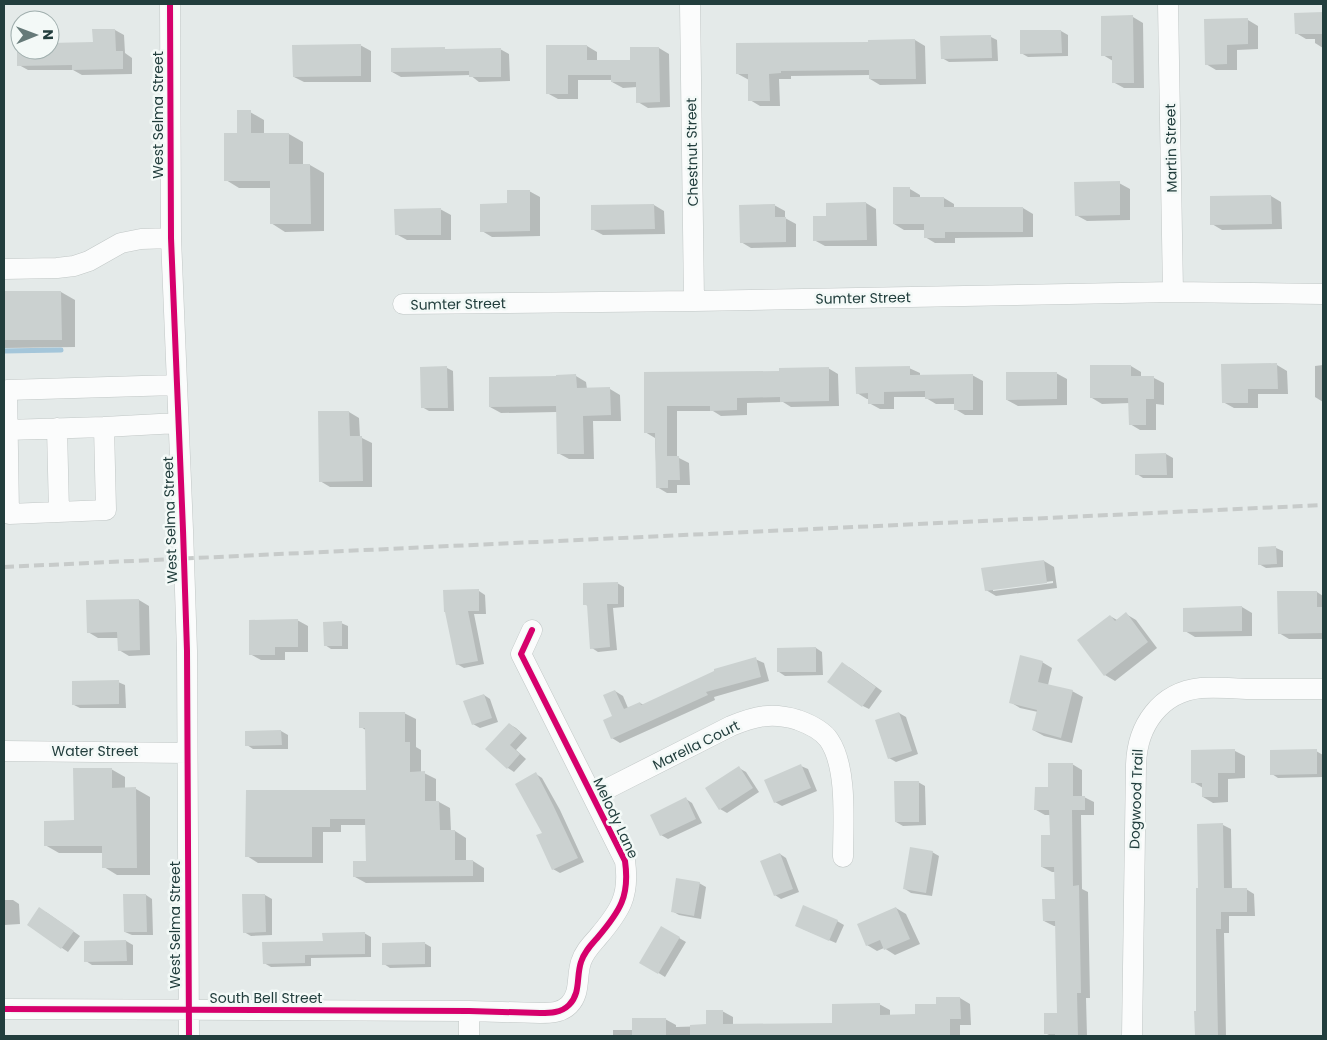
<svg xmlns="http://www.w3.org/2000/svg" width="1327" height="1040" font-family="Poppins,sans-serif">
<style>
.shadow{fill:#0003;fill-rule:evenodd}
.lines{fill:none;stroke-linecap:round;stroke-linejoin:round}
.stream{stroke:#a4c6da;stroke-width:5}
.building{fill:#cbd1d0}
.minor-casing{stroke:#c1c7c6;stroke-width:21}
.minor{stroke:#fbfcfc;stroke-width:20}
.rail{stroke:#c7cbca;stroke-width:4;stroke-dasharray:10 5;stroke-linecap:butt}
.cycleway-casing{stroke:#f3f9f7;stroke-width:9}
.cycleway{stroke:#d6006c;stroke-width:6}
.labels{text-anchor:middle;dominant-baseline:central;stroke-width:5;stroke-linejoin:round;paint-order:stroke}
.street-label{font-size:14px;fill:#223e3d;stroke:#f3f9f7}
</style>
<rect width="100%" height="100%" fill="#e4eae9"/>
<path class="shadow" d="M1323,13V48L1315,43V39H1306L1296,33V14Z
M1133,17L1143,23L1144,88H1124L1113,82V61L1103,55Z
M1248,20L1258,26V49L1237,50V70H1216L1206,64Z
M94,30H115L124,35L125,53L132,58V74L82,75L73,70H28L19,65L18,41H20V50H50V40L57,44L94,43Z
M1061,31L1068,35V56L1028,57L1021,53Z
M991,37L997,40L998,61L949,62L942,58Z
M915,40L925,46L926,84L880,85L870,79V75L791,76V79H779L780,106H760L750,100L749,80L738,74L870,44Z
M360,45L371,51V82H304L294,77Z
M587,46L597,52V61H632L659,48L669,54L670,107L648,108L638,102L637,87L623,88L612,82V80H578V99H558L547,93Z
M500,49L509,54L510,81L479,82L470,75L401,77L392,72Z
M250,112L264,120V134H289L303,142V165H310L324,173V231L285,232L271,223V188H239L226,180L238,135Z
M1119,183L1130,189V220L1087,221L1076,215Z
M910,189L920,195V198H944L954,204V209L1023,208L1033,214V237L955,238V243H935L925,237V230H904L894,224Z
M529,191L540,197V236L492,237L482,231L508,204Z
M1271,196L1281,202L1282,229L1222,230L1212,224L1211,198Z
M866,203L876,209L877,246H825L814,240L827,217Z
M654,205L664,211L665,234L603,235L592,229Z
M774,205L785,211V218L796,224V247L751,248L741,242Z
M440,209L451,215V240H407L396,234Z
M61,292L75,300V347L4,348V293Z
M1277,365L1287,371L1288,394H1258V408H1234L1223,402Z
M1323,365V402L1315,397V366Z
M1131,366L1141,372V378H1154L1164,383V405L1156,404V430H1140L1130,424V403L1102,404L1092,398Z
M447,368L453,371L454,411H429L422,407Z
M828,368L838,374L839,406L791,407L783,402L747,403V415L721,416L713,411H677V457L689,463L690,485H677V493H667L657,487L655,438L645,432V373L781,372Z
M909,368L920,373V376L972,375L983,381V415H965L955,409V404H936L926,398V397H894V409H880L869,403V399H867L857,393Z
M1056,373L1067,379V405L1018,406L1007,400Z
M557,376H576L586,382L587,389H610L620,395L621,421H593L594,459H569L558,453L557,412L501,413L490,407L557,377Z
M319,412H349L359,418L360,437L372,443V487H330L320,481Z
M1166,454L1173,458V478H1143L1137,474Z
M1276,548L1283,551V567L1266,568L1259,564Z
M1044,561L1054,567L1057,588L996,596L986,590ZM1053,581V583L993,591V589Z
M617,583L624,587V607L613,608L617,650L598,652L592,648L588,606L584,604Z
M445,591H479L485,595L486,614H474L484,664L464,668L457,664Z
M1317,592L1323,596V639H1289L1279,633Z
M139,600L149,606L150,655L129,656L119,650V638H98L88,632L87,601Z
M1242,607L1252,613V636L1195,637L1185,631Z
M1126,614L1136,620L1157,648L1115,681L1105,675L1110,616L1117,620Z
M297,620L308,626V652H285V660H261L250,654Z
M341,623L348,626V649H331L325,645Z
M816,648L822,652L823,675L785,676L779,672Z
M755,659L764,663L769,681L714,697L715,700L620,743L612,738L615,691L623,696L628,708L640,703L644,705Z
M1042,662L1052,668L1048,685L1072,691L1083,697L1072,743L1044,736L1033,730L1038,712L1020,708L1010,702Z
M849,667L882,691L869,709L863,706Z
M118,682L125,685L126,708H80L74,705Z
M484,695L490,699L498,722L480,728L473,724Z
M404,713L416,719V747L421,750V773H424L436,779V802H439L450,808L451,831H455L466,838V861H473L484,868V882L366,883L355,877L367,862L366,825H341V832H323V863H258L247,856L367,791V731L361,727Z
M899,713L906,717L918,754L896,762L889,758Z
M509,724L516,728L527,738L516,750L526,759L514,772L508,768L487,749Z
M281,731L288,735V749H253L247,745Z
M1235,751L1245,756V778L1228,779V802L1213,803L1203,797V788L1193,782Z
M1316,751L1323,755V777L1278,778L1272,774Z
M1072,764L1082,770V797H1084L1094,802V815H1081L1082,889L1088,892L1090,998H1086L1087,1036H1051L1045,1033L1058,1014L1056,926H1054L1044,921L1056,900V872H1052L1042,867L1051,836V815H1045L1036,810L1049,788Z
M801,766L808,769L817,791L782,806L775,802Z
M739,768L746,772L759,792L727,813L720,809Z
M111,769L125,777V789H136L150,797V875H117L104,867L103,853H59L45,845L75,822Z
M536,774L542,778L560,810L584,862L560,873L553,869Z
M918,782L925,786L926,825L903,826L896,822Z
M686,799L692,803L702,823L668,839L661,835Z
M1223,825L1231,829L1232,889H1246L1254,894L1255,916H1229V933H1224L1226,1036H1196V1012H1198L1199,890Z
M932,852L939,856L932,896L911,893L905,889Z
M780,854L786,858L799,892L781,899L775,895Z
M699,883L706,887L701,919L679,915L672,911Z
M146,895L152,899L153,935H132L125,932Z
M265,895L272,899V935L251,936L244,932Z
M4,900H13L19,904L20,924L4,925Z
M896,908L906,914L920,944L895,955L884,948L877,951L867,945Z
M46,912L80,936L68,952L28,925Z
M837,921L844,925L836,943L803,929Z
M662,928L686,942L665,977L641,962Z
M364,933L371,937V957L311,958V966L271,967L264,963L324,942Z
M126,941L133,945V965H92L86,961Z
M424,943L431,947V967L390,968L384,964Z
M960,998L970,1004L971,1025H960V1036H613V1030H633L665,1019L676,1025V1027L708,1026L722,1011L733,1017V1025L833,1024L879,1004L890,1010V1016H916L938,1005V999Z"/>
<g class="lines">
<path class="stream" d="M4,351L61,350"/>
</g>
<path class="building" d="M1323,12V34H1295L1294,13Z
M1133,15L1134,83H1112V56H1101V16Z
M1248,18V44L1227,45V64L1205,65L1204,19Z
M92,29H115L116,51H123V69L72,70V65L17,66V50H50V43L93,42Z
M1020,30H1061L1062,53L1020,54Z
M991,35L992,58L941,59L940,36Z
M915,39L916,79H869V70L781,71V73L769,74L770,101H748V74H736V43L868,42V40Z
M361,44V76L293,77L292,45Z
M546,45H587V60H630V47H659L660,102L636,103V82H611V75H568V94H546Z
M445,47V49L501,48V77H469V71L391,72V48Z
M237,110H251V133H289V164H310L311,224H270V181H224V133H237Z
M1120,181V215L1075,216L1074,182Z
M893,187H910V197H944V207H1023V232H945V238H924V224H893Z
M507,190H530V231L480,232V204L507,203Z
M1271,195L1272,224L1210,225V196Z
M866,202L867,240L813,241V216H826V203Z
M654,204L655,229L591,230V205Z
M775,204V217H786V242L740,243L739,205Z
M441,208V235H395L394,209Z
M4,291H61L62,340H4Z
M1277,363L1278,389H1248V403H1222L1221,364Z
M1090,365H1131V376H1154V399H1146V425H1129L1128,398H1090Z
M447,366L448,408H421L420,367Z
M910,366V375L973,374V410H954V398L925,399V391L884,392V404H868V393L856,394L855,367Z
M829,367V401L780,402V397L737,398V410L710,411V406H667V456H679L680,480H668V488H656L655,433H644V372L779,371V368Z
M1006,372H1057V399L1006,400Z
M576,374L577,388L610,387L611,415L583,416L584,454H557L556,406L489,407V377L556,376V375Z
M318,411H349L350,436H362L363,481L319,482Z
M1166,453L1167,475H1135V454Z
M1276,546L1277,564L1258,565V547Z
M1044,560L1047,583L985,591L981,568Z
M618,582V604H607L610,647L590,649L587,605H583V583Z
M479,589V611H468L478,661L456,665L445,612H444L443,590Z
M1277,591H1317V607H1323V633L1278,634Z
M139,599L140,650L118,651L117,632L87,633L86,600Z
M1242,606V631L1183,632V608Z
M1126,612L1148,642L1104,676L1077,640L1110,615L1115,621Z
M298,619V647H275V655H249V620Z
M342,621V646H324L323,622Z
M816,647V672H777V648Z
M1020,655L1043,661L1038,682L1073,690L1061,738L1032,730L1037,710L1009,703Z
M756,657L761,677L706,692L708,695L611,739L603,720L612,716L603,695L615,690L624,709L640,702L641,705L714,671V669Z
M842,662L876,687L862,707L827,682Z
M119,680V704L72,705V681Z
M484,694L492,718L472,725L463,701Z
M359,712H405V742H410V772L425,771V801H439L440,830H455V860H473V876L353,877V861H366L365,819H330V827H312V857H245L246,790H366L365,728H359Z
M899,712L912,751L888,759L875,720Z
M509,723L521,733L510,745L520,754L507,769L485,749Z
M281,730L282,745L245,746V731Z
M1235,749V773H1218V797H1202V783H1191V750Z
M1317,749V774L1270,775V750Z
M1048,763H1073V796H1085V810H1072L1073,886L1079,885L1081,993H1077L1078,1036H1055V1034H1044V1013H1057L1055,921H1043L1042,899H1055L1054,867H1041V835H1050L1049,810H1034L1035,787H1048Z
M801,764L811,788L774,803L764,780Z
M739,766L753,788L719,810L705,788Z
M73,768H112V788L136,787L137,868H102V846H44V821L74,820Z
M536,772L553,805L578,858L552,870L536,835L542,833L515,784Z
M894,781H919V822H895Z
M686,797L696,819L660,836L650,815Z
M1223,823L1224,888H1247V912H1221V929H1216L1218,1036H1195L1194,1011H1196V888H1198L1197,824Z
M910,847L933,851L926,893L903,889Z
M780,853L793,889L774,896L760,861Z
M676,878L700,882L694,916L671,912Z
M123,894H146L147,932H124Z
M242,894H265L266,932L243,933Z
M803,905L838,920L829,941L795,926Z
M39,907L74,931L61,949L27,925Z
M896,907L910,939L884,950L880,940L866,946L857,924Z
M661,926L680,937L658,974L639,963Z
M365,932V954L305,955V963L263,964L262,942L323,941L322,933Z
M126,940L127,961L84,962V941Z
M425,942V964L382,965V943Z
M936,997H960L961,1019H950V1036H690V1025L706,1024V1010H723V1024L832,1023V1004L880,1003V1015L915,1014V1004H936Z
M632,1018H666V1036H632Z"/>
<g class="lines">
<defs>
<path id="minor" d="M170,4L171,238L183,530L187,651L189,1036
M690,4L694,301
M1168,4L1173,292
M4,269L57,268L74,266L89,261L121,243L141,239L171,238
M403,304L694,301L1173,292L1323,294
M176,385L7,390L9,514L106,510L104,427L178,423
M57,428L59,512
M7,430L104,427
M4,751L187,753
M593,796L731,726C756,716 772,712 798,720C809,724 823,731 829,740C848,768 843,824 843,857
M4,1009L469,1011L540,1013C550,1013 561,1013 569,1005C581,993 576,977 581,962C584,952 591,945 598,937C620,911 630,896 625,861L521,654L532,630
M469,1036V1011
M1132,1036L1136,765C1137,726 1160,692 1201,688C1216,687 1232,688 1247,689C1272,689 1298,689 1323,689"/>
</defs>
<use href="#minor" class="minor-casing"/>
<use href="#minor" class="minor"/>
<path class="rail" d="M4,567L1323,505"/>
<defs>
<path id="cycleway" d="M170,4L171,238L183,530L187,651L189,1036
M4,1009L469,1011L540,1013C550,1013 561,1013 569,1005C581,993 576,977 581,962C584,952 591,945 598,937C620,911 630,896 625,861L521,654L532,630"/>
</defs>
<use href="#cycleway" class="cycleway-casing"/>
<use href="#cycleway" class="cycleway"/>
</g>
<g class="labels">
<g class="street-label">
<text transform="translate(158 115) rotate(-90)">West Selma Street</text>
<text transform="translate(1171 148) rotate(-91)">Martin Street</text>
<text transform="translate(692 152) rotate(-91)">Chestnut Street</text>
<text transform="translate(863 298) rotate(-1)">Sumter Street</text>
<text transform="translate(458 304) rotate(-1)">Sumter Street</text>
<text transform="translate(170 520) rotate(-92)">West Selma Street</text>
<text transform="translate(696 745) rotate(-26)">Marella Court</text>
<text x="95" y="751">Water Street</text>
<text transform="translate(1136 799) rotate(-88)">Dogwood Trail</text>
<text transform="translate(616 818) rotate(65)">Melody Lane</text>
<text transform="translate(175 925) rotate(-90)">West Selma Street</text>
<text x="266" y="998">South Bell Street</text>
</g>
</g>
<rect width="1327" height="1040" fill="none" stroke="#223e3d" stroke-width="10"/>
<g transform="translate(35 35) rotate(89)"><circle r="24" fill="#f3f9f7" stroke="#9faead"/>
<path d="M0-4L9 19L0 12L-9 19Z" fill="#667a79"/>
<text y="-8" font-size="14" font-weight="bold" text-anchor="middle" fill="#223e3d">N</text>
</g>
</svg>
